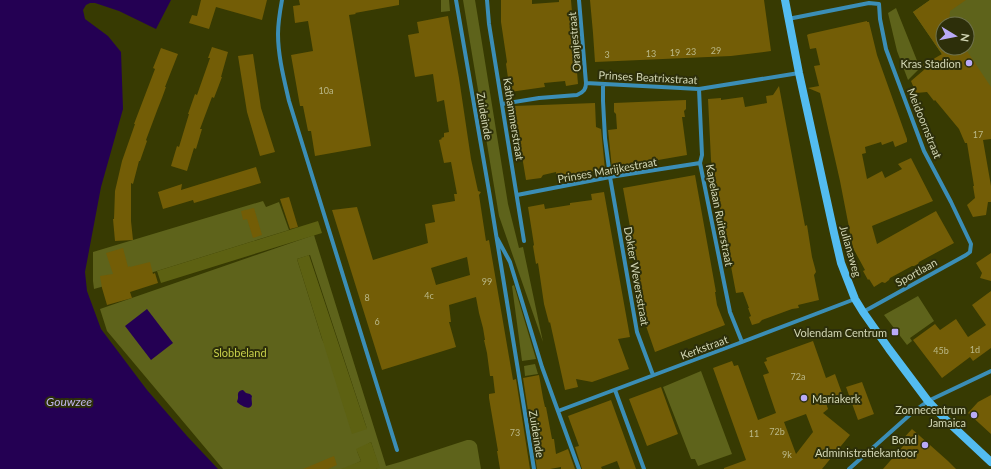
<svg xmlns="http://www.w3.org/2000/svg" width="991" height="469" font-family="Lato,sans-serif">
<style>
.green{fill:#5e631b;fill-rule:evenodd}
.forest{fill:#5d6112}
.water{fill:#240053}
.building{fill:#735d06;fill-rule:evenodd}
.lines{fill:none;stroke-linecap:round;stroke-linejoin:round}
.street{stroke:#3b8eb6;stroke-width:4}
.secondary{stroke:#53bcf0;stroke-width:8}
.poi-dot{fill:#b9aaf7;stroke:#2d2f0a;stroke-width:1.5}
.labels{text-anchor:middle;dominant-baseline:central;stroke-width:4;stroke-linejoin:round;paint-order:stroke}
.number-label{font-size:9px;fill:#bab888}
.street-label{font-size:11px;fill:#d2d6b4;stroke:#2d2f0a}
.poi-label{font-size:11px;fill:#d2d6b4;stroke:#2d2f0a;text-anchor:end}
.park-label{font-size:11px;fill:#c8d04b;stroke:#2d2f0a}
.water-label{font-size:12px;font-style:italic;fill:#c0b6ed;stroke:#2d2f0a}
</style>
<rect width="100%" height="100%" fill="#373a02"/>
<path class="green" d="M441,0H449L450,11L441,12Z
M463,0H475L477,12L508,204L519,248L523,247L543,342L499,216Z
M930,0H991V126L913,12ZM943,24H967V48H943Z
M896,8L920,68L908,80L897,51L888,13Z
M263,201L266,207L279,202L289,230L157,271L94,289L93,281V252Z
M314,235L386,466L400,462L467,440C472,440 474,440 477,445L481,469H376L379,467L371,442L357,451L361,461L345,469H223L107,331L100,309ZM310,255L367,429L322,339L297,259Z
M514,285L536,359L522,361L512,286Z
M918,296L934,321L910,338L912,341L907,345L884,315Z
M535,364L538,374L525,376L524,366Z
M701,371L732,454L698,466L695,459H691L663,387Z"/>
<path class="forest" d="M318,221L322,233L161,283L157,271Z
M309,255L367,429L352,434L297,259Z
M371,442L380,468L376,469H341L361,461L356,449Z"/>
<path class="water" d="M0,0H171L156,29L119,11L95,3H90L86,5L83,10L85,19L108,36L121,52L123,109L101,187L85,272L87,291L101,329L147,390L187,436L218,469H0Z
M147,309L173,343L151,360L125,326Z
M243,390L246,393L250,394L252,396C251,399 252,401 252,404C251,412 240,405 237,402C237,401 238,399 238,398C238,394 237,391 243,390Z"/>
<path class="building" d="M201,0H267L262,20L216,7L209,29L189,23L192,15L197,16Z
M299,0H399V5L355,13L356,14L349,15L371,146L315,156L311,131H308L303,106H300L291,55L313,51L308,21L295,23L293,6L300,5Z
M501,0H532V4L559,2V0H571L578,84L566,86L565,81L544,83L545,87L510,92L506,64L507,62L501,22Z
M590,0H764L771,51L731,56L595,62L593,33Z
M930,0H966L950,11L949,24H943V48H965L991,87V139L983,140L991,186V202H988L986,215L973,217L967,205L975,198L973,186H974L967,143H965L959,129L935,100L934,101L927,92L916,93L911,81L925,69L923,65L942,54L913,12Z
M448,16L459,78L471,159L478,191L481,192L479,195L486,241L489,240L513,380L516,379L530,469H500L497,451H498L489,398V394L495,393L493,376H490L487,353L484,340H485L483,328L479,313L476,297L449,305L451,322H449L456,347L382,370L332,210L357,207L373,260L428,243L425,224L435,222L432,205L455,201L454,194H457L451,162L444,163L439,140L442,139L441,138L444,137V133L449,132L444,100L437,102L433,74L415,77L408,35L419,33L417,22ZM467,257L470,275L436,285L431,268Z
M867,21V22H869L877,55L907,139V142L895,147L893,141L882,145L881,142L865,147L866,153L862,154L867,179L882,171L885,178L902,169L898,164L911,158L933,201L872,226L877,244L936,211L954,243L919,262L918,264L914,266H912L890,278L889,280L885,283L882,282L874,287L869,279L868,280L863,271L865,270L853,248L840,181L820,93L808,88L819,86L814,66L820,65L816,48L810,49L807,35L809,34Z
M212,47L228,52L221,77H222L214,98L212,97L200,129H202L196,149L194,148L187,171L171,166L177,146L179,147L189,114H188L195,94L197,95L210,58H208Z
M161,48L178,54L165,87H166L162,98L158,108L146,140L147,141L140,161H139L133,184L131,183V221L133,240L115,241L113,219H114L115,191L122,161L135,124H134L155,69L153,68Z
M253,54L261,108L275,152L260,156L247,112L238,56Z
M779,86L805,226L807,225L812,257L815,268L816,272L814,275L819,300L798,305L799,308L792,309L762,320L759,323L752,325L749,317L751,316L748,308H749L743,292L736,293L711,160L708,99L721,98V100L743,97L745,107L767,103L766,96L773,95Z
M686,100V109L684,111L685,117H682L687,155L612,168L608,130L617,129L616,114L614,112V103Z
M595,103L596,127L601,129L605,169L564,177L561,183L558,184L556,172L543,175L541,178L526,180L520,144L518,143L517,139L519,137L515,114L513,113L512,109L514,106Z
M256,167L261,183L194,203L193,200L163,209L158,192L182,184L181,190Z
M695,175L716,292H715L717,305L725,325L655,352L646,326L647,321L623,188Z
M604,192L630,337L618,339L629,369L592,382L576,379L578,387L565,390L550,322L549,323L544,304L538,263L536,264L533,246L534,245L532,232L528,207L544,204L545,209L570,205V203L592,200L591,194Z
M289,197L298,227L290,229L280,199Z
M254,208L262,235L253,238L247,219L243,220L241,211Z
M123,248L128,267L130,266V267L150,262L153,274L155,273L158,283L130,292L132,298L107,305L102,288L100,276L113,274L106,253Z
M991,253V281L980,278L982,273L976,263Z
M991,291V348L973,361L970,357L942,378L913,340L935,324L940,330L956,319L968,337L986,325L972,305Z
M813,341L826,378L835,374L843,396L826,403L828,409L823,413L850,435L822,469H724V468L746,460L713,368L732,361L734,366L738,365L758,420L776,413L763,375L769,373L764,362L767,361L766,358ZM806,414L813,432L796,454L784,422Z
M539,375L543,398L545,407H546L552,439H554L556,454L568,449L575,469H561V467L550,469H537L523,378Z
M862,382L874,414L858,420L846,387Z
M661,387L678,434L647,446L629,399Z
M991,395V434L968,413L978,402Z
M611,400L636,469H620L617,461L601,467L602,469H582L575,447L579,446L568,416Z
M912,429L948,461L956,469H883L904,445L900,442Z
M334,456L337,465L328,469H303Z"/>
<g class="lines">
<path class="street" d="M282,0C280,11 278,22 278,34C278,56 284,79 289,101L397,450
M456,0L490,197L534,469
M487,0L489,24L524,241
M788,19L869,3L879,4L880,19L886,49L924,151L951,202L971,244L970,252L966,255L863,312
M586,83L699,89L799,73
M603,84V101L605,138L610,177L637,332L653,375
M699,89L702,155L700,163L730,312L742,342
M502,104L539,98L577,95C584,92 586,89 586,83L579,0
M517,195L610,177L700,163
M497,238L510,262L542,367L579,469
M615,390L644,469
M558,411L742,342L855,299
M849,469L913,412L928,401L991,371"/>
<path class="secondary" d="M785,0L799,73L834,233L841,263L855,299L863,312L889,349L928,401L946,420L991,462"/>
</g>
<g class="poi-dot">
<circle cx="969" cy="63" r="4"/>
<rect x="891" y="328" width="8" height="8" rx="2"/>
<circle cx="804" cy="398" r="4"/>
<circle cx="974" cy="415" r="4"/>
<circle cx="925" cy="445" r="4"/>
</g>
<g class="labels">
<g class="number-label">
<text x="716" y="50">29</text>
<text x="691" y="51">23</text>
<text x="675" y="52">19</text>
<text x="651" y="53">13</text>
<text x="607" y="54">3</text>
<text x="326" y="90">10a</text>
<text x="978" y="134">17</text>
<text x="487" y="281">99</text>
<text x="429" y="295">4c</text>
<text x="367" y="297">8</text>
<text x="377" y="321">6</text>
<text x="975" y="349">1d</text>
<text x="941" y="350">45b</text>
<text x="798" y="376">72a</text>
<text x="777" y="431">72b</text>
<text x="515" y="432">73</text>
<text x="754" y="433">11</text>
<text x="787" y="454">9k</text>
</g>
<g class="street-label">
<text transform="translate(574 42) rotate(-95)">Oranjestraat</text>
<text transform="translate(648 77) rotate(3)">Prinses Beatrixstraat</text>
<text transform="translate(485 116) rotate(80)">Zuideinde</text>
<text transform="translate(514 119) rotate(81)">Kathammerstraat</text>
<text transform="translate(925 123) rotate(68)">Meidoornstraat</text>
<text transform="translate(607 170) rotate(-10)">Prinses Marijkestraat</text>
<text transform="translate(720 215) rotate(79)">Kapelaan Ruiterstraat</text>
<text transform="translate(851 251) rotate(74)">Julianaweg</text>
<text transform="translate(916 272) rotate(-29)">Sportlaan</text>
<text transform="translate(637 276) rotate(80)">Dokter Weversstraat</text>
<text transform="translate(704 347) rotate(-20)">Kerkstraat</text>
<text transform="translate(537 434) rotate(81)">Zuideinde</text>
</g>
<g class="poi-label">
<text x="961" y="63">Kras Stadion</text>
<text x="887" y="332">Volendam Centrum</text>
<text x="812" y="398" text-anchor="start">Mariakerk</text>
<text x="966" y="409">Zonnecentrum<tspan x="966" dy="13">Jamaica</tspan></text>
<text x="917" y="439">Bond<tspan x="917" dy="13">Administratiekantoor</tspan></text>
</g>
<g class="park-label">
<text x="240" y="352">Slobbeland</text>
</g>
<g class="water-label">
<text x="69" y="401">Gouwzee</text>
</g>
</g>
<g transform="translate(955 36) rotate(100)"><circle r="19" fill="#2d2f0a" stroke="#6f724e"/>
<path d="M0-3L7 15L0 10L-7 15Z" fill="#b9aaf7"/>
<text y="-6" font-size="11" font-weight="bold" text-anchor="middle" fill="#d2d6b4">N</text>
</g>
</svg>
